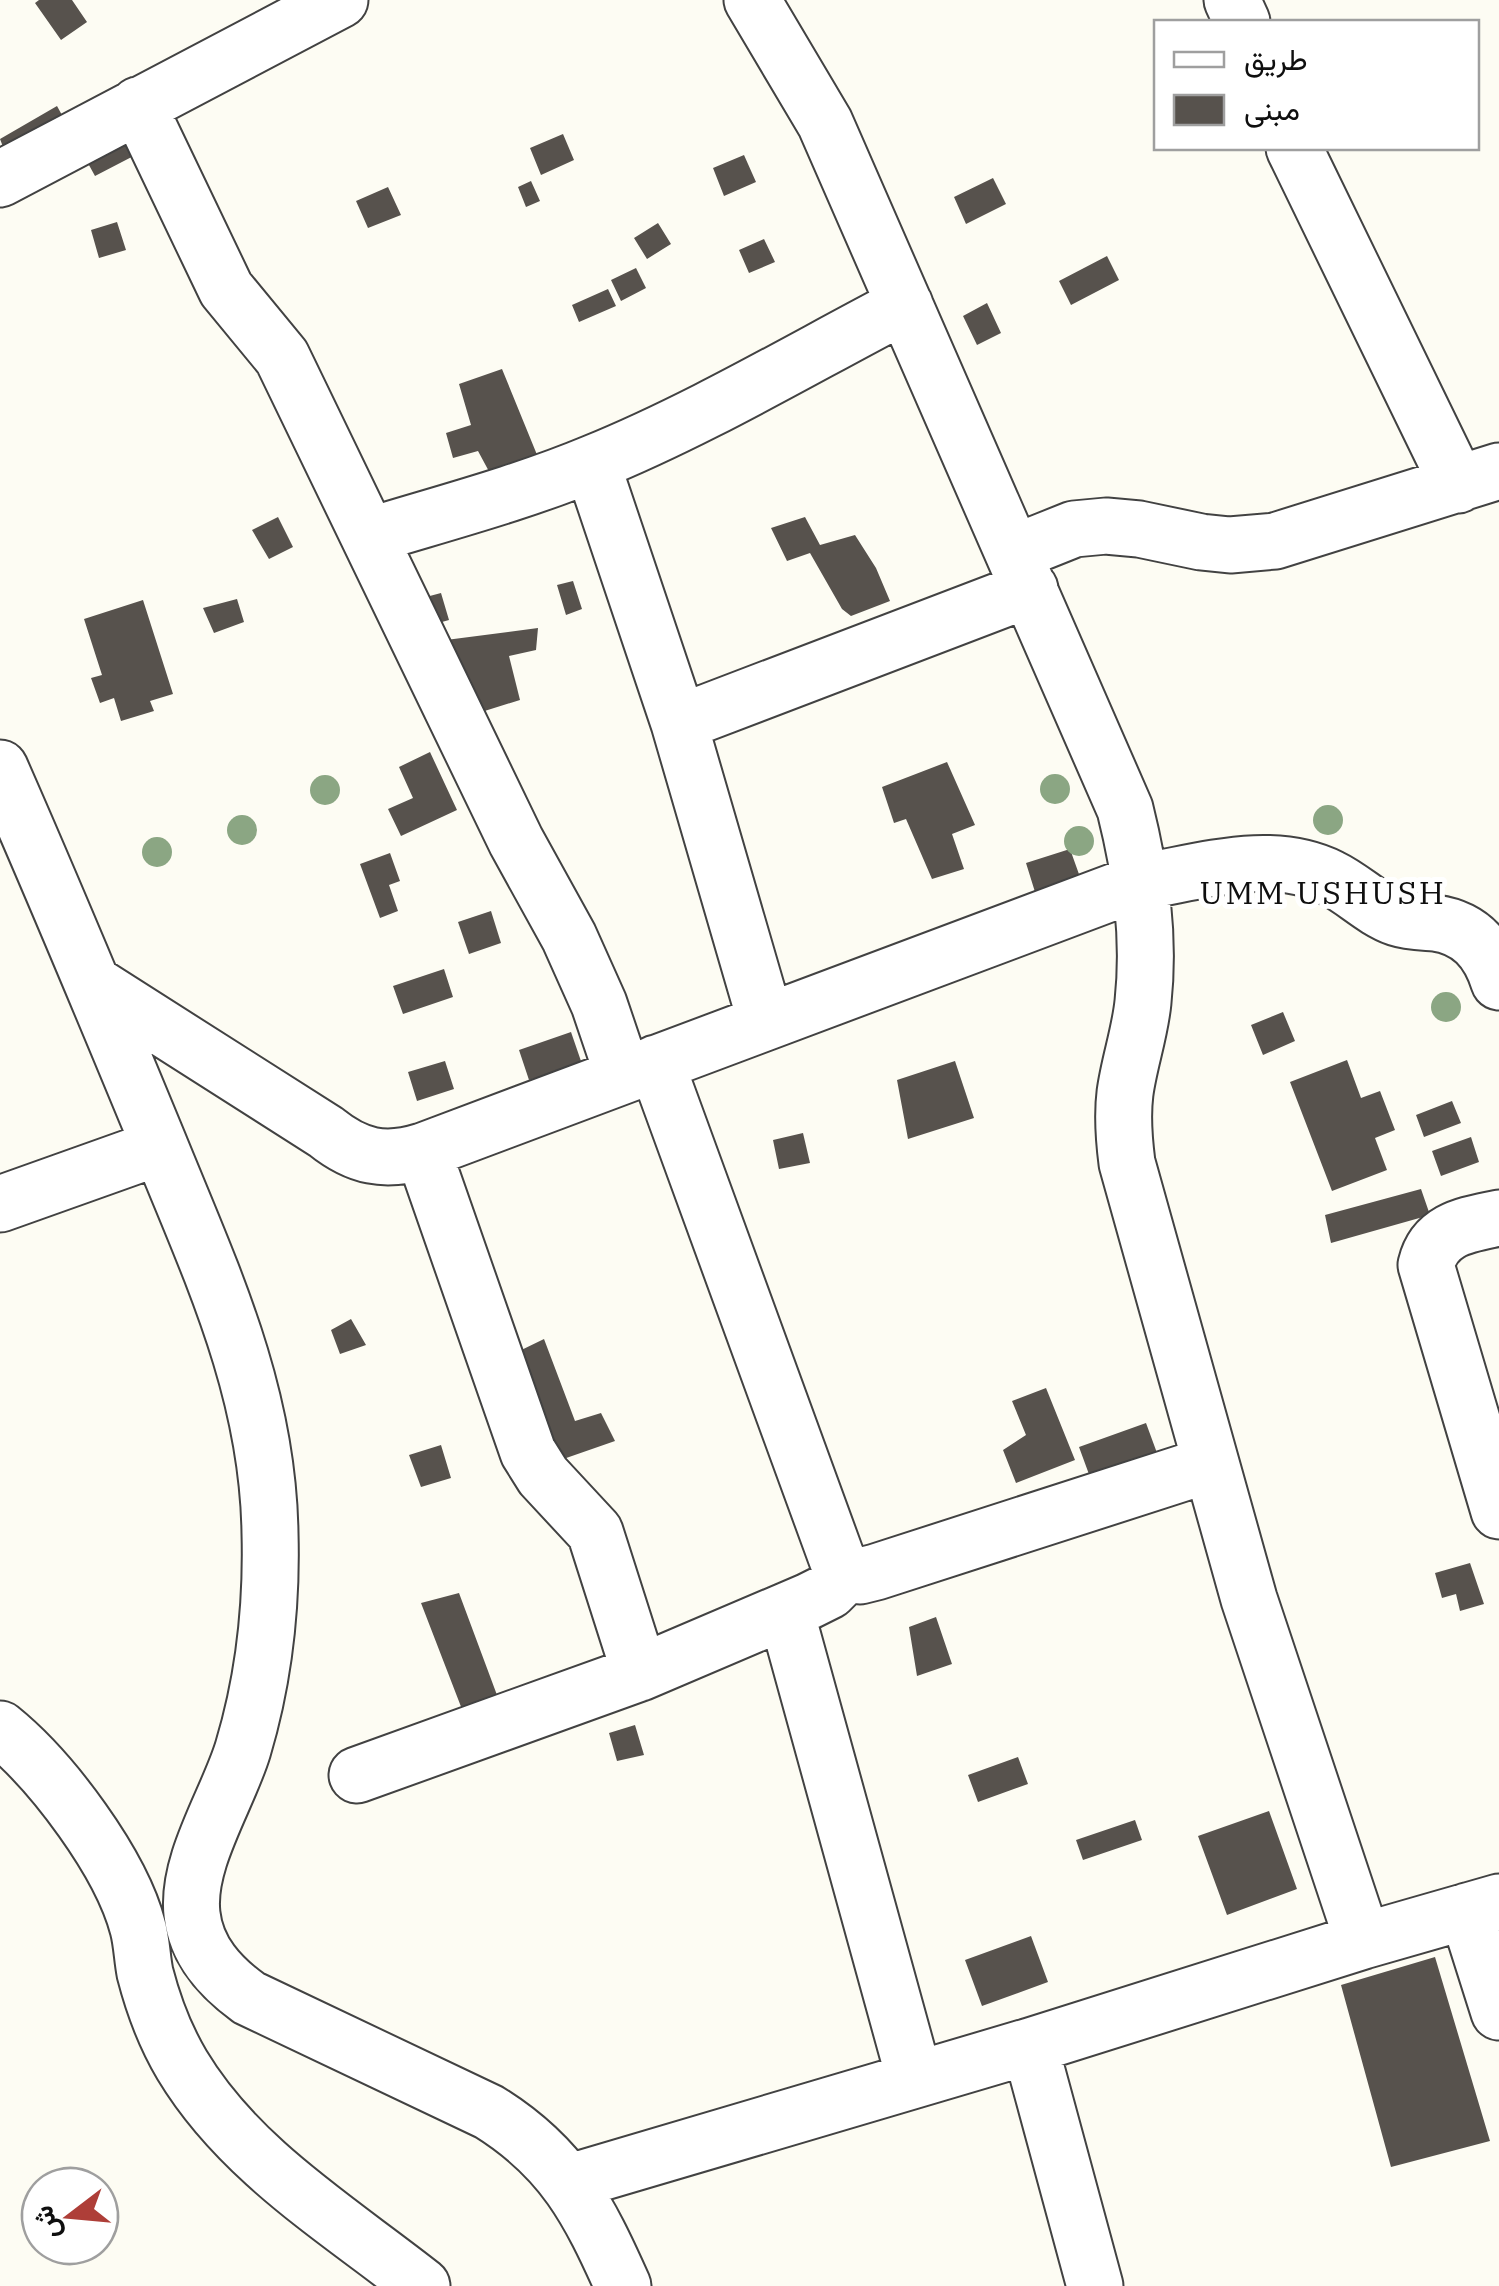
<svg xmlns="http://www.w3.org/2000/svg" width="1499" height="2286" font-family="'IBM Plex Serif',Vazirmatn,serif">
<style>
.building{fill:#57524d}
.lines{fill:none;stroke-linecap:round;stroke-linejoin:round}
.minor-casing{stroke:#424242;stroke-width:59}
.minor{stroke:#fff;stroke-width:55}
.tree{fill:#8ba683}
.labels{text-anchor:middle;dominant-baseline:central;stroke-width:10;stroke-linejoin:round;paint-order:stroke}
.quarter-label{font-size:32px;letter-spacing:2.5px;fill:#0f0f0f;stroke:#fff}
</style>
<rect width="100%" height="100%" fill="#fdfcf3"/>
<path class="building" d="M39,0H72L87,22L61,40L35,3Z
M57,106L68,126L8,160L0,139Z
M137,129L147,149L95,176L84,156Z
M563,134L574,160L541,175L530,148Z
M744,155L756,182L724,196L713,168Z
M993,178L1006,204L966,224L954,197Z
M531,181L540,201L526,207L518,187Z
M388,187L401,215L368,228L356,201Z
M117,222L126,250L99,258L91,230Z
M658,223L671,244L647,259L634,238Z
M764,239L775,262L749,273L739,250Z
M1107,256L1119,280L1071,305L1059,281Z
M636,268L646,288L621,301L611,280Z
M608,289L616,306L579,322L572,305Z
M987,303L1001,333L977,345L963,316Z
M502,369L542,467L492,477L478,451L453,458L446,433L471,425L459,384Z
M278,517L293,547L269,559L252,530Z
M805,517L820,545L855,535L876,568L890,601L851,616L842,609L810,553L787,561L771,528Z
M573,581L582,609L566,615L557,585Z
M441,593L449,620L417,629L411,601Z
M237,599L244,622L214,633L203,608Z
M143,600L173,694L150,701L154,711L121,721L114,698L100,703L91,678L102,675L84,619Z
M538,628L536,650L509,656L520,700L475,714L446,640Z
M430,752L457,810L401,836L388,809L413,798L399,767Z
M947,762L975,825L952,834L964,869L932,879L906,819L894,823L882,787Z
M1070,849L1080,877L1035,892L1026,863Z
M390,853L400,881L389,885L398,911L380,918L360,864Z
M491,911L501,943L469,954L458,922Z
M444,969L453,997L403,1014L393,986Z
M1283,1012L1295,1041L1263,1055L1251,1025Z
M571,1032L582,1064L529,1080L519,1050Z
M1347,1060L1361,1098L1380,1091L1395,1130L1375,1138L1387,1170L1332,1191L1290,1082Z
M445,1061L454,1089L417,1101L408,1072Z
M955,1061L974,1118L908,1139L897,1080Z
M1452,1101L1461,1123L1424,1137L1416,1115Z
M803,1133L810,1163L779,1169L773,1140Z
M1471,1137L1479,1162L1441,1176L1432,1151Z
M1421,1189L1430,1215L1331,1243L1325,1215Z
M351,1319L366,1345L340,1354L331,1330Z
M544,1339L575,1421L601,1413L615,1441L549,1464L509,1356Z
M1046,1388L1075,1460L1016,1483L1003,1450L1026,1435L1012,1401Z
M1146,1423L1157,1453L1090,1477L1079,1447Z
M441,1445L451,1478L421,1487L409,1455Z
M1470,1563L1484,1604L1460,1611L1456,1594L1442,1598L1435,1573Z
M459,1593L510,1730L475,1743L421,1603Z
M936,1617L952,1664L917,1676L909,1627Z
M635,1725L644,1755L617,1761L609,1733Z
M1018,1757L1028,1784L978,1802L968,1775Z
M1269,1811L1297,1889L1227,1915L1198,1836Z
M1135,1820L1142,1840L1083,1860L1076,1840Z
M1031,1936L1048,1982L982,2006L965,1960Z
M1435,1957L1490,2141L1391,2167L1341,1985Z"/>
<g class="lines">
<defs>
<path id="minor" d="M752,0L825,123L1125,809C1141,873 1150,936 1143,1002C1140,1033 1129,1063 1125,1093C1122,1117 1124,1140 1127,1163L1249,1599L1363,1941
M1232,0L1242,22
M138,105L226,289L282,357L516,841L569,937L599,1004L623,1075
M1294,148L1458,485
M0,179L340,0
M592,464L679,723L766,1022
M369,536C444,513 521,493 593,463C701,419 803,358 905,305
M1014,553L1074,529L1106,526L1139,529L1201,542L1230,545L1275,541L1499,471
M679,723L1030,589
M0,768C55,893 107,1018 159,1144C211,1272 268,1391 270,1533C272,1606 264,1679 243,1749C228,1799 186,1861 192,1914C196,1951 220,1977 249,1998L489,2112C563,2158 589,2210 623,2286
M95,985L326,1132C357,1157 385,1163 423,1151L1140,882C1201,872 1272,848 1331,878C1354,889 1372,909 1397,918C1409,922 1422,922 1435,923C1470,928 1489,950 1499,982
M656,1063L837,1559L847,1573L860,1576L876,1572L1211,1464
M423,1151L528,1452L543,1476L595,1532L640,1673
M0,1204L160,1147
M1499,1218C1467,1225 1435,1228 1426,1265L1499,1511
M786,1612L915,2080
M0,1729C52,1771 121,1863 138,1928C142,1943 142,1958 145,1973C153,2004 166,2038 182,2065C239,2160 337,2219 422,2286
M357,1775L640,1673L809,1601L829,1591L847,1573
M1467,1911L1499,2012
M1030,2046L1095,2286
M570,2182L1030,2046L1363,1941L1499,1902"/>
</defs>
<use href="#minor" class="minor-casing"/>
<use href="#minor" class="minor"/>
</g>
<g class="tree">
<circle cx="1055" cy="789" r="15"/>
<circle cx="325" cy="790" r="15"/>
<circle cx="1328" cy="820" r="15"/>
<circle cx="242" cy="830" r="15"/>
<circle cx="1079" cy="841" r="15"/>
<circle cx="157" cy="852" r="15"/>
<circle cx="1446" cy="1007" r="15"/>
</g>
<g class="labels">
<g class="quarter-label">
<text x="1323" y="892">UMM USHUSH</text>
</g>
</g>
<rect x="1154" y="20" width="325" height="130" fill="#ffffff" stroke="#9f9f9f" stroke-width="2.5"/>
<rect x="1174" y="52" width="50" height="15" fill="#ffffff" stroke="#9f9f9f" stroke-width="2.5"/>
<text x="1244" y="70" font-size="30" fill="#0f0f0f">طريق</text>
<rect x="1174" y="95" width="50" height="30" fill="#57524d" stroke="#9f9f9f" stroke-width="2.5"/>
<text x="1244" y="120" font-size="30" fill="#0f0f0f">مبنى</text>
<g transform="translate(70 2216) rotate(254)"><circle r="48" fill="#ffffff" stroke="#9f9f9f" stroke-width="2.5"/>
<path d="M0-8L18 38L0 25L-18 38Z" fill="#ae3e38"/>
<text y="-15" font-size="28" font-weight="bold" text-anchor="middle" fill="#0f0f0f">ش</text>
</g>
</svg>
